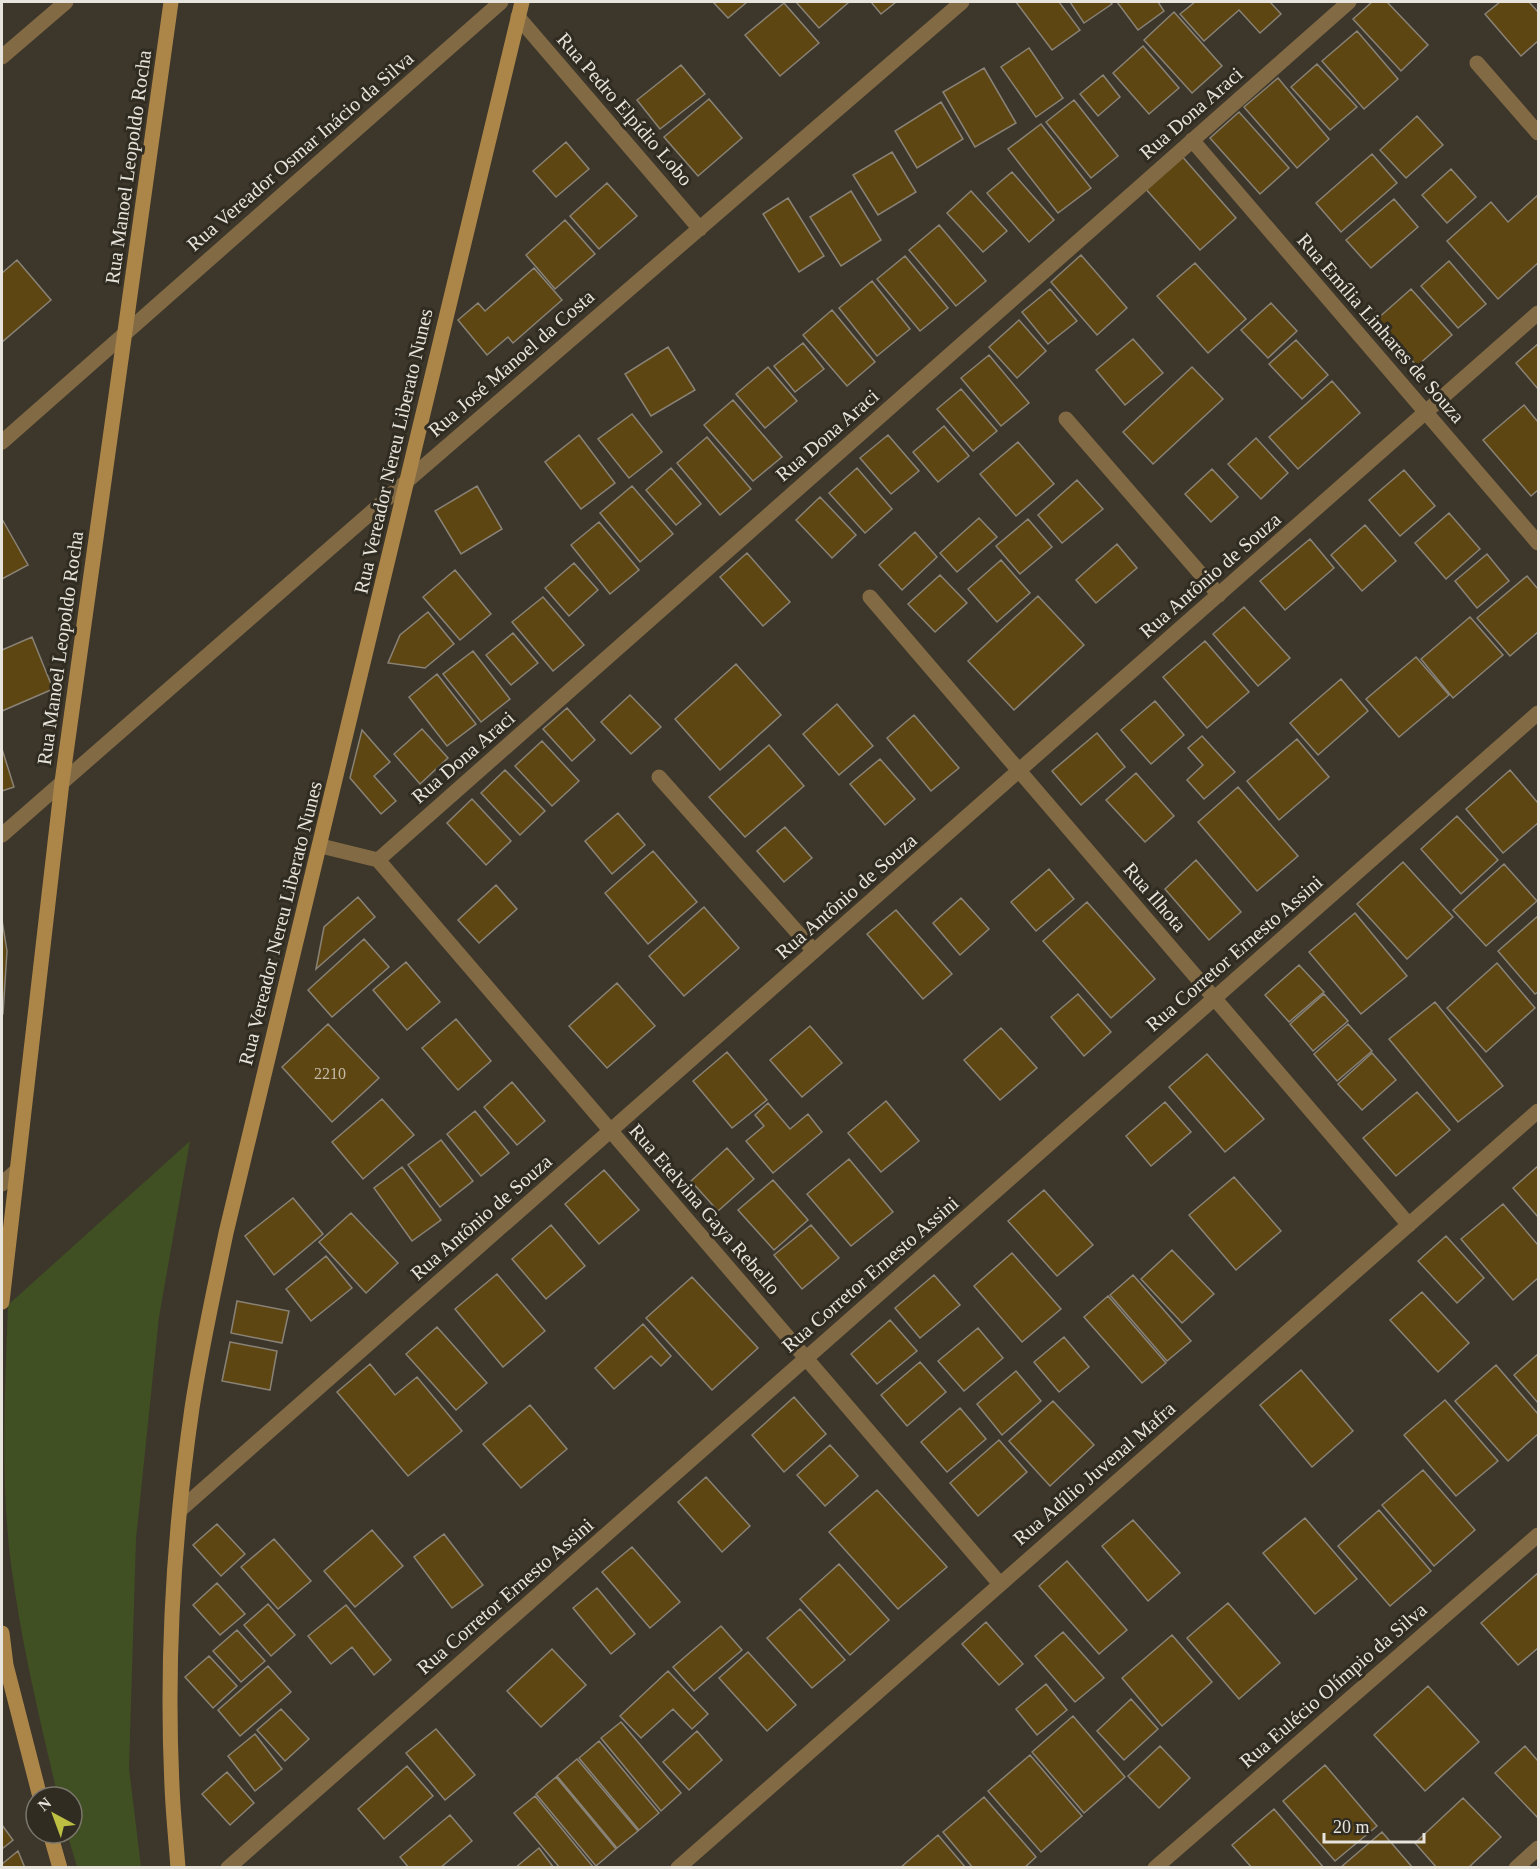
<svg xmlns="http://www.w3.org/2000/svg" width="1540" height="1869" font-family="Georgia,serif">
<style>
.green{fill:#405023}
.building{fill:#5e4612;stroke:#898276;stroke-width:1.5}
.lines{fill:none;stroke-linecap:round;stroke-linejoin:round}
.minor{stroke:#826a45;stroke-width:15}
.secondary{stroke:#ac8649;stroke-width:15}
.labels{text-anchor:middle;dominant-baseline:central;stroke-width:6;stroke-linejoin:round;paint-order:stroke}
.number-label{font-size:16px;fill:#c5bcaa}
.street-label{font-size:20px;fill:#e7e4dd;stroke:#312c21}
</style>
<rect width="100%" height="100%" fill="#3c362b"/>
<path class="green" d="M190,1141L159,1317L136,1539L129,1768L141,1867H77L67,1833H72V1797H58C40,1720 21,1643 11,1564C0,1478 5,1391 8,1305Z"/>
<path class="building" d="M713,2H747L728,18Z
M796,2H849L819,28Z
M871,2H896L881,14Z
M1016,2H1059L1080,30L1052,50Z
M1070,2H1110L1112,4L1084,23Z
M1117,2H1158L1164,11L1138,30Z
M1195,2H1270L1281,14L1260,33L1239,10L1204,41L1180,14Z
M1372,2H1387L1428,45L1401,71L1353,19Z
M1500,2H1529L1538,12V41L1521,56L1485,14Z
M784,3L819,43L780,76L745,35Z
M1174,12L1222,66L1192,93L1144,40Z
M1357,31L1398,79L1364,109L1322,61Z
M1143,46L1179,88L1149,114L1113,73Z
M1029,48L1063,98L1036,117L1001,67Z
M1317,64L1357,107L1330,130L1291,87Z
M681,65L705,94L660,129L637,100Z
M984,68L1016,123L975,147L943,92Z
M1103,75L1120,97L1098,116L1080,94Z
M1278,78L1329,139L1297,168L1244,107Z
M709,99L742,138L698,176L664,137Z
M1074,100L1118,156L1091,178L1046,122Z
M941,102L963,139L917,168L895,131Z
M1239,112L1289,168L1260,194L1210,138Z
M1417,116L1443,145L1406,178L1380,150Z
M1041,124L1091,188L1058,213L1008,149Z
M566,142L589,169L556,197L533,171Z
M892,152L916,192L878,215L853,175Z
M1180,154L1236,218L1200,250L1144,187Z
M1372,154L1397,183L1341,232L1316,203Z
M1451,169L1476,197L1447,223L1422,195Z
M1012,172L1054,220L1029,242L987,193Z
M607,183L637,216L599,249L570,216Z
M851,191L881,240L841,266L810,217Z
M971,191L1007,231L983,252L947,213Z
M1538,195V263L1498,299L1447,241L1491,202L1508,222Z
M788,198L824,256L799,272L763,214Z
M1394,199L1418,227L1371,268L1346,240Z
M565,220L595,254L555,289L526,255Z
M939,225L986,281L956,306L909,250Z
M1081,255L1127,308L1097,335L1051,282Z
M905,256L948,308L920,331L877,279Z
M17,260L51,300L2,342V273Z
M1449,261L1486,304L1458,328L1421,286Z
M1195,263L1246,319L1208,353L1157,296Z
M534,268L562,300L513,343L508,337L487,355L458,320L478,303L485,311Z
M872,281L910,329L877,356L839,308Z
M1050,289L1077,321L1048,344L1022,312Z
M1411,289L1452,335L1417,366L1376,320Z
M1271,303L1297,331L1268,358L1241,330Z
M832,310L875,362L847,386L803,335Z
M1019,320L1046,351L1017,378L989,347Z
M1133,339L1163,373L1125,405L1096,370Z
M1296,340L1328,375L1302,399L1269,364Z
M803,343L824,369L795,392L774,366Z
M1538,344V389L1516,363Z
M668,347L695,390L651,416L625,374Z
M989,355L1029,403L1001,426L961,378Z
M768,367L797,401L765,428L736,394Z
M1192,367L1223,399L1153,464L1123,432Z
M1332,381L1360,413L1298,469L1269,437Z
M961,389L997,431L973,451L937,409Z
M733,400L782,457L753,481L704,425Z
M1524,405L1538,422V490L1531,496L1483,440Z
M632,414L662,452L629,478L598,439Z
M944,426L969,456L938,482L913,452Z
M579,435L615,483L581,509L545,462Z
M888,435L919,471L891,494L860,458Z
M707,437L751,489L720,515L677,463Z
M1256,438L1288,473L1261,499L1228,464Z
M1018,442L1054,484L1016,516L980,474Z
M671,468L701,504L676,525L646,490Z
M857,468L892,509L865,533L829,493Z
M1212,469L1238,497L1211,522L1185,494Z
M1404,470L1435,506L1400,536L1369,500Z
M1077,480L1103,509L1062,543L1038,515Z
M477,486L502,529L461,554L435,511Z
M632,486L673,534L640,562L600,513Z
M820,497L856,535L832,558L796,520Z
M1449,513L1480,549L1446,579L1415,543Z
M979,518L997,537L957,572L940,553Z
M2,519L28,565L2,579Z
M1028,519L1052,547L1020,574L996,546Z
M599,522L639,570L610,594L571,545Z
M1365,525L1396,561L1362,591L1331,555Z
M915,532L937,557L902,590L879,565Z
M1310,539L1334,568L1285,610L1260,581Z
M1117,544L1137,568L1096,603L1076,580Z
M747,553L790,602L763,626L720,577Z
M1487,554L1509,581L1477,608L1455,581Z
M1001,560L1030,593L997,622L968,589Z
M574,563L598,590L569,616L545,588Z
M455,570L491,614L460,640L423,597Z
M940,575L967,603L935,632L908,604Z
M1527,576L1538,589V632L1510,656L1477,618Z
M1038,596L1084,645L1014,710L968,661Z
M543,597L584,645L553,671L512,622Z
M1244,607L1290,658L1258,686L1213,634Z
M428,612L454,644L425,668L388,663L400,635Z
M1470,617L1503,655L1453,698L1421,659Z
M513,633L538,663L511,685L486,655Z
M32,637L53,689L2,711V650Z
M1205,641L1249,692L1207,728L1163,677Z
M473,651L510,699L481,722L443,674Z
M1416,657L1449,695L1399,737L1366,699Z
M736,664L781,715L720,770L675,719Z
M437,674L476,724L447,746L409,697Z
M1341,679L1368,711L1318,755L1290,723Z
M630,695L661,727L631,754L601,722Z
M1155,701L1184,735L1151,764L1121,730Z
M837,704L873,746L839,775L803,734Z
M567,708L595,740L572,761L543,729Z
M914,715L959,768L931,791L887,738Z
M422,729L448,758L420,784L394,754Z
M362,730L390,762L374,776L396,801L381,814L350,778Z
M1097,733L1125,767L1081,805L1052,771Z
M1202,736L1235,772L1204,799L1187,780L1203,765L1188,748Z
M1297,739L1329,777L1279,820L1247,781Z
M542,741L579,781L552,806L515,766Z
M769,745L804,786L745,837L709,797Z
M2,749L14,787L2,791Z
M880,759L915,799L885,825L850,784Z
M505,770L545,811L520,835L481,793Z
M1510,770L1538,803V823L1503,853L1466,809Z
M1136,773L1174,816L1145,842L1106,800Z
M1238,787L1298,856L1257,891L1198,822Z
M472,799L511,841L486,865L447,823Z
M618,813L645,845L612,874L585,841Z
M1457,816L1498,860L1461,894L1421,849Z
M785,827L812,858L784,882L757,851Z
M653,851L697,902L648,944L605,893Z
M1196,860L1241,912L1209,940L1165,889Z
M1403,862L1453,917L1407,959L1357,904Z
M1504,864L1537,901L1486,946L1453,910Z
M1049,869L1074,899L1036,931L1011,902Z
M496,885L517,909L479,943L458,920Z
M358,897L375,917L316,969L324,927Z
M961,898L989,929L960,955L933,923Z
M1087,902L1155,979L1111,1018L1043,941Z
M704,907L739,948L684,996L649,956Z
M896,910L952,974L923,999L867,934Z
M1355,913L1407,976L1361,1014L1309,952Z
M1538,916V992L1535,994L1498,951Z
M2,920L7,951L3,1014L2,1015Z
M364,939L389,967L332,1017L308,990Z
M406,962L440,1002L407,1030L373,990Z
M1497,963L1535,1008L1486,1052L1447,1008Z
M1299,965L1324,992L1289,1022L1265,995Z
M617,983L655,1026L607,1068L569,1026Z
M1078,994L1111,1032L1084,1056L1051,1017Z
M1324,994L1348,1021L1313,1051L1290,1024Z
M1435,1002L1503,1086L1458,1122L1389,1039Z
M456,1019L491,1061L458,1090L422,1048Z
M328,1024L379,1078L332,1122L282,1067Z
M1348,1024L1372,1051L1337,1081L1314,1054Z
M810,1026L842,1063L802,1097L770,1060Z
M1001,1028L1037,1068L1000,1100L964,1060Z
M727,1052L767,1100L732,1128L693,1081Z
M1372,1053L1396,1080L1362,1110L1338,1084Z
M1207,1054L1264,1119L1225,1152L1169,1087Z
M512,1082L545,1121L517,1145L484,1107Z
M1417,1092L1450,1130L1396,1176L1363,1138Z
M382,1099L414,1135L363,1179L332,1142Z
M886,1101L919,1141L881,1172L848,1133Z
M1165,1102L1191,1132L1151,1166L1126,1136Z
M768,1103L790,1129L808,1114L822,1132L773,1173L746,1141L764,1126L755,1115Z
M475,1111L509,1153L481,1176L447,1134Z
M441,1140L473,1181L440,1207L408,1165Z
M727,1148L754,1179L718,1211L691,1181Z
M849,1159L893,1212L851,1246L807,1194Z
M1538,1166V1217L1513,1188Z
M402,1167L441,1220L412,1241L374,1188Z
M604,1170L639,1210L599,1244L565,1204Z
M1234,1177L1281,1231L1236,1270L1189,1215Z
M773,1180L808,1220L774,1250L738,1210Z
M1044,1190L1093,1245L1057,1276L1008,1221Z
M293,1198L323,1234L274,1275L245,1236Z
M1503,1204L1538,1245V1278L1513,1300L1461,1239Z
M351,1213L398,1263L366,1293L319,1242Z
M551,1225L585,1266L546,1299L512,1259Z
M811,1225L839,1258L802,1289L774,1255Z
M1446,1236L1484,1278L1457,1303L1418,1261Z
M1172,1250L1214,1294L1182,1323L1141,1279Z
M1012,1253L1061,1309L1022,1342L974,1286Z
M326,1256L352,1288L311,1321L286,1289Z
M497,1274L545,1331L503,1367L455,1309Z
M934,1275L960,1305L920,1338L895,1308Z
M1133,1275L1191,1341L1167,1361L1110,1295Z
M692,1277L758,1348L712,1390L646,1318Z
M1422,1292L1469,1343L1438,1372L1390,1320Z
M1108,1296L1166,1363L1142,1383L1084,1317Z
M237,1301L289,1311L282,1343L231,1333Z
M890,1320L917,1351L877,1384L851,1354Z
M643,1324L671,1356L661,1366L651,1356L614,1389L595,1368Z
M437,1327L487,1383L456,1410L406,1354Z
M978,1328L1003,1358L964,1391L938,1361Z
M1064,1337L1089,1367L1059,1392L1034,1362Z
M230,1342L277,1351L270,1390L222,1381Z
M1538,1354V1403L1514,1375Z
M920,1362L946,1392L907,1426L881,1395Z
M370,1364L395,1395L417,1377L462,1431L408,1476L337,1392Z
M1496,1365L1538,1414V1434L1508,1461L1455,1401Z
M1301,1370L1353,1431L1312,1467L1260,1405Z
M1016,1371L1041,1401L1002,1435L977,1404Z
M794,1397L826,1434L784,1472L752,1435Z
M1445,1400L1498,1461L1456,1496L1404,1435Z
M1053,1401L1094,1445L1050,1486L1009,1441Z
M530,1405L567,1449L521,1488L483,1444Z
M960,1408L986,1439L947,1472L921,1442Z
M999,1440L1027,1472L978,1516L950,1483Z
M830,1445L858,1476L825,1506L797,1475Z
M1423,1470L1475,1530L1434,1566L1382,1505Z
M706,1477L750,1526L722,1552L678,1502Z
M877,1490L947,1567L898,1609L829,1532Z
M1379,1510L1431,1571L1390,1606L1338,1546Z
M1305,1518L1357,1579L1315,1614L1263,1553Z
M1133,1520L1180,1573L1148,1601L1102,1546Z
M217,1524L245,1554L221,1576L193,1545Z
M372,1530L403,1566L355,1607L324,1571Z
M444,1534L483,1585L452,1608L414,1557Z
M274,1539L311,1581L278,1609L241,1567Z
M632,1547L680,1602L650,1628L602,1572Z
M1067,1561L1127,1630L1099,1654L1039,1586Z
M839,1564L889,1620L850,1655L800,1599Z
M1538,1573V1648L1518,1665L1481,1623Z
M217,1583L245,1614L220,1635L193,1605Z
M597,1588L635,1634L611,1654L573,1608Z
M1228,1603L1280,1663L1239,1699L1187,1638Z
M268,1604L295,1635L271,1656L244,1625Z
M346,1605L391,1660L374,1675L352,1647L331,1664L308,1636Z
M800,1609L845,1660L812,1688L767,1638Z
M986,1622L1023,1664L999,1685L962,1644Z
M721,1626L742,1650L694,1691L673,1667Z
M237,1630L265,1661L241,1682L213,1651Z
M1063,1632L1104,1678L1075,1702L1035,1656Z
M1172,1635L1212,1682L1162,1726L1122,1678Z
M552,1649L586,1685L541,1727L507,1691Z
M748,1652L796,1705L767,1731L719,1678Z
M209,1656L237,1686L213,1708L185,1677Z
M268,1666L291,1692L240,1736L218,1710Z
M668,1671L708,1714L692,1729L673,1709L641,1738L620,1716Z
M1046,1684L1067,1710L1037,1735L1016,1709Z
M1428,1686L1479,1742L1425,1791L1374,1735Z
M1131,1699L1158,1729L1124,1760L1097,1731Z
M281,1709L309,1739L285,1761L257,1730Z
M1073,1716L1125,1777L1084,1813L1032,1752Z
M621,1722L681,1793L661,1811L601,1738Z
M436,1729L475,1775L445,1800L406,1753Z
M697,1731L722,1760L689,1790L663,1762Z
M255,1734L282,1769L255,1791L228,1756Z
M599,1741L659,1813L639,1830L579,1758Z
M1160,1746L1190,1778L1159,1808L1128,1776Z
M1525,1746L1538,1761V1815L1537,1817L1495,1773Z
M1030,1755L1082,1816L1041,1852L988,1791Z
M577,1759L638,1831L617,1848L557,1776Z
M1325,1765L1377,1826L1335,1861L1283,1801Z
M407,1766L433,1796L384,1839L358,1809Z
M227,1772L254,1803L230,1825L202,1794Z
M556,1777L616,1849L596,1866L536,1794Z
M535,1796L594,1868H560L514,1813Z
M984,1797L1036,1857L1024,1868H973L943,1832Z
M1463,1798L1501,1837L1468,1868H1437L1415,1843Z
M1274,1809L1324,1868H1252L1232,1845Z
M450,1815L472,1841L440,1868H409L400,1857Z
M2,1825L13,1840L2,1849Z
M1382,1832L1413,1868H1341V1867Z
M938,1835L966,1868H900Z
M539,1848L554,1868H515Z
M18,1851L25,1868H2V1864Z"/>
<g class="lines">
<path class="minor" d="M518,17L700,229
M2,57L66,2
M1477,63L1538,133
M1192,140L1538,543
M1066,419L1219,595
M2,442L501,2
M870,597L1409,1225
M659,777L814,951
M2,835L407,481L962,2
M321,846L378,860L1349,2
M378,860L1000,1584
M2,1184L16,1171
M180,1510L1538,313
M228,1868L1538,713
M678,1868L1538,1111
M1155,1868L1538,1535
M1516,1868L1538,1848"/>
<path class="secondary" d="M2,1302L62,782L171,2
M2,1633L6,1665L40,1797
M50,1833L60,1868
M178,1868C176,1840 173,1813 172,1786C166,1661 174,1532 192,1408C201,1349 214,1291 226,1233L522,2"/>
</g>
<g class="labels">
<g class="number-label">
<text x="330" y="1073">2210</text>
</g>
<g class="street-label">
<text transform="translate(625 109) rotate(49)">Rua Pedro Elpídio Lobo</text>
<text transform="translate(1191 113) rotate(-41)">Rua Dona Araci</text>
<text transform="translate(300 151) rotate(-41)">Rua Vereador Osmar Inácio da Silva</text>
<text transform="translate(128 167) rotate(-82)">Rua Manoel Leopoldo Rocha</text>
<text transform="translate(1381 328) rotate(49)">Rua Emília Linhares de Souza</text>
<text transform="translate(511 363) rotate(-41)">Rua José Manoel da Costa</text>
<text transform="translate(827 435) rotate(-41)">Rua Dona Araci</text>
<text transform="translate(393 451) rotate(-77)">Rua Vereador Nereu Liberato Nunes</text>
<text transform="translate(1210 575) rotate(-41)">Rua Antônio de Souza</text>
<text transform="translate(60 648) rotate(-82)">Rua Manoel Leopoldo Rocha</text>
<text transform="translate(463 757) rotate(-41)">Rua Dona Araci</text>
<text transform="translate(846 896) rotate(-41)">Rua Antônio de Souza</text>
<text transform="translate(1155 897) rotate(49)">Rua Ilhota</text>
<text transform="translate(280 923) rotate(-76)">Rua Vereador Nereu Liberato Nunes</text>
<text transform="translate(1234 953) rotate(-41)">Rua Corretor Ernesto Assini</text>
<text transform="translate(705 1209) rotate(49)">Rua Etelvina Gaya Rebello</text>
<text transform="translate(481 1217) rotate(-41)">Rua Antônio de Souza</text>
<text transform="translate(870 1274) rotate(-41)">Rua Corretor Ernesto Assini</text>
<text transform="translate(1094 1473) rotate(-41)">Rua Adílio Juvenal Mafra</text>
<text transform="translate(505 1596) rotate(-41)">Rua Corretor Ernesto Assini</text>
<text transform="translate(1333 1685) rotate(-41)">Rua Eulécio Olímpio da Silva</text>
</g>
</g>
<rect width="1540" height="1869" fill="none" stroke="#e7e4dd" stroke-width="6"/>
<g transform="translate(54 1815) rotate(319)"><circle r="28" fill="#312c21" stroke="#7a766c" stroke-width="1.5"/>
<path d="M0-4.5L10 22L0 15L-10 22Z" fill="#bdbf43"/>
<text y="-9" font-size="16" font-weight="bold" text-anchor="middle" fill="#e7e4dd">N</text>
</g>
<path d="M1324 1833v9h100v-9" fill="none" stroke="#e7e4dd" stroke-width="3"/>
<text x="1333" y="1833" font-size="18" fill="#e7e4dd" stroke="#312c21" stroke-width="4.5" paint-order="stroke">20 m</text>
</svg>
